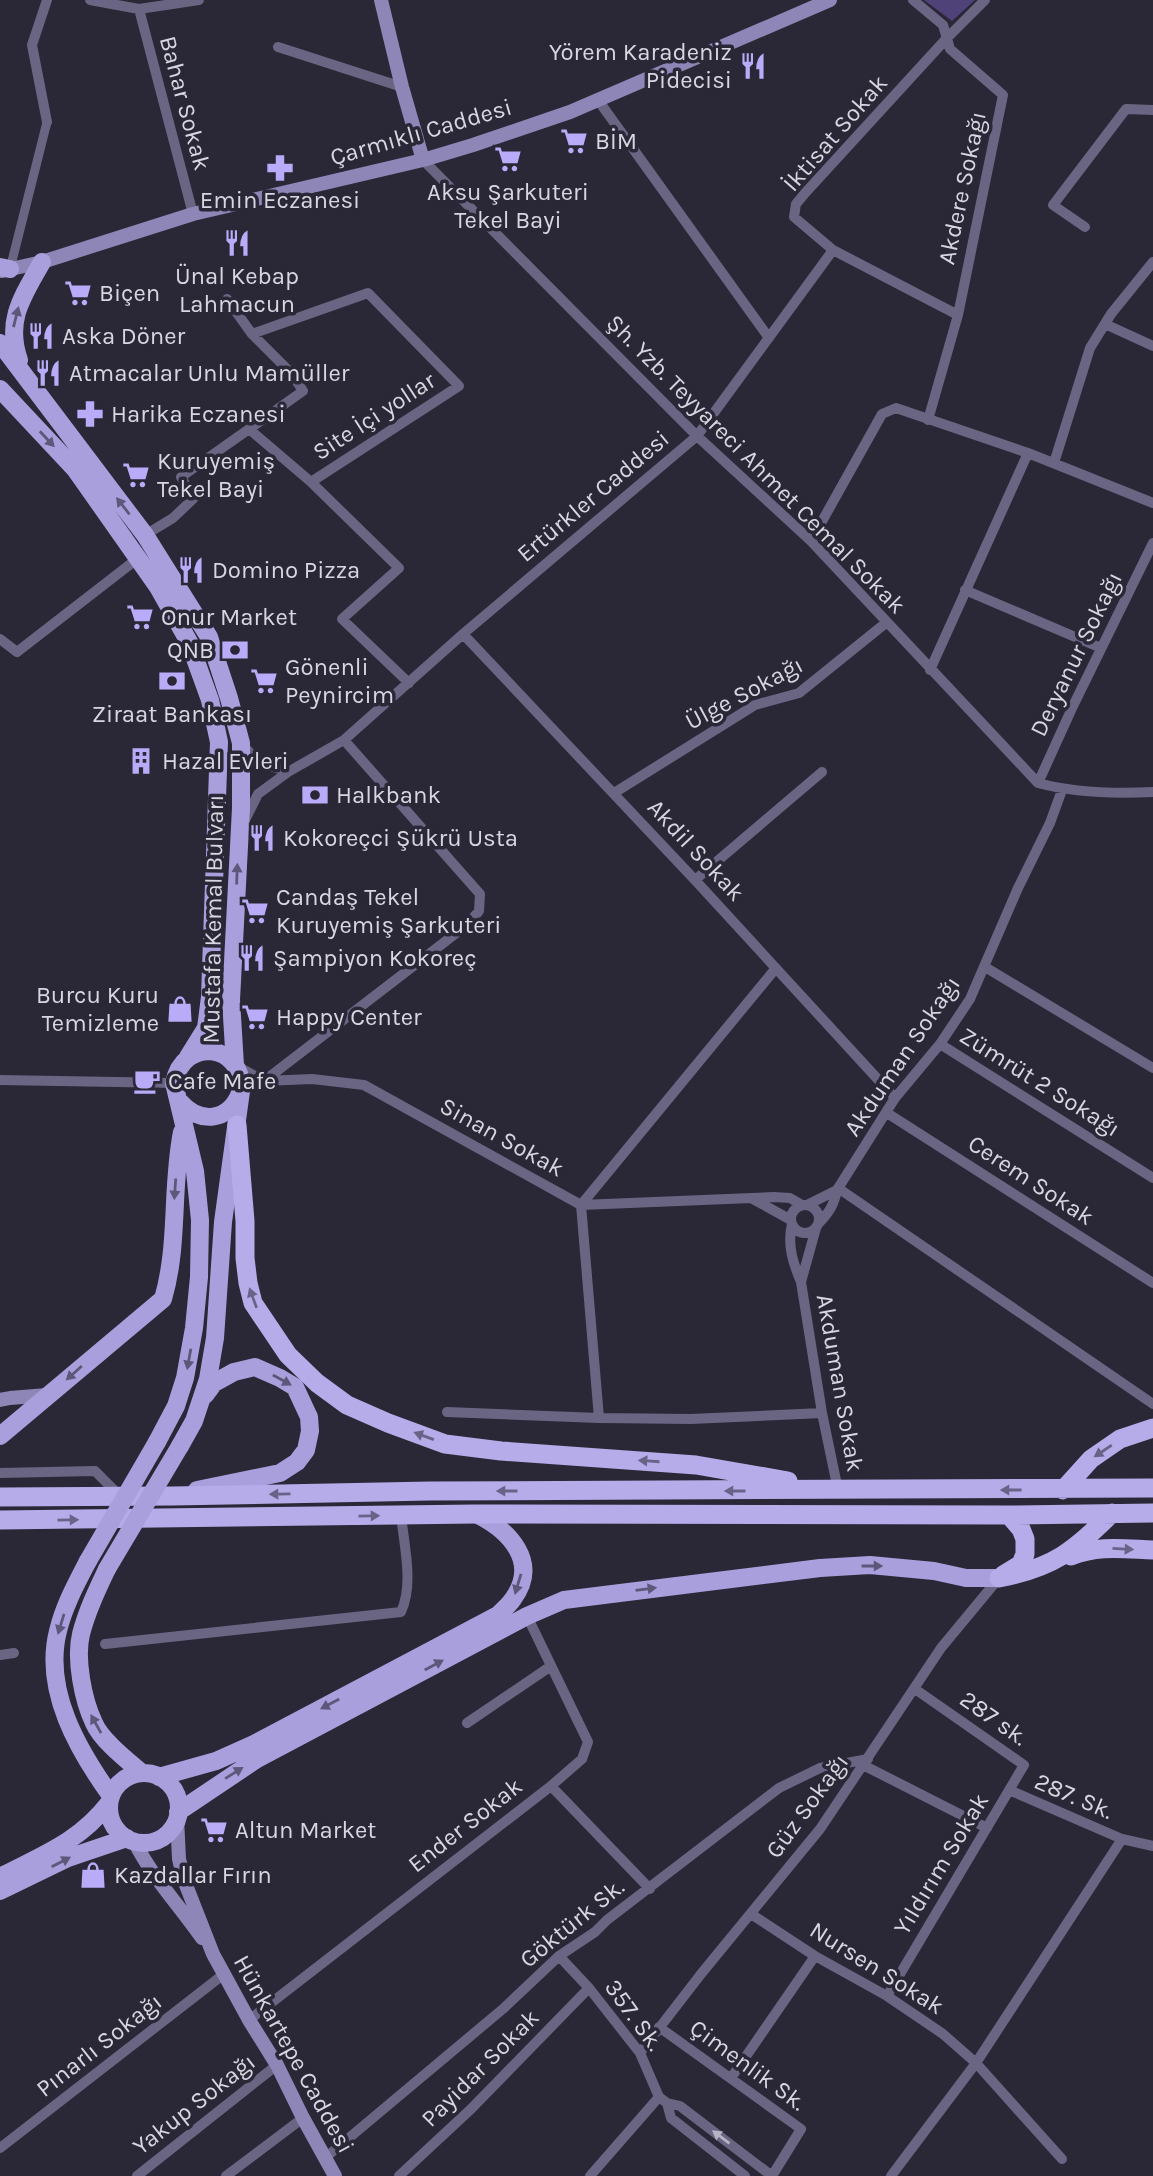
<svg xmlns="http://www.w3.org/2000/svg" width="1153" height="2176" font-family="Karla,sans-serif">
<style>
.green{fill:#4f4279}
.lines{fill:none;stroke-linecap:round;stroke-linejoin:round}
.pedestrian{stroke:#6a6583;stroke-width:9}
.minor{stroke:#6a6583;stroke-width:10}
.secondary{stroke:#8e86b6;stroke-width:14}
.primary{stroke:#aa9fdd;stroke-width:18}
.trunk{stroke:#b6ace9;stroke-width:19}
.primary-bridge{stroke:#aa9fdd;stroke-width:18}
.oneway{fill:#5d5779}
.oneway2{fill:#696387}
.oneway3{fill:#b7b5c5}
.labels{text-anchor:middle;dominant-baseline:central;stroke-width:7;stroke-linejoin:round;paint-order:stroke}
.poi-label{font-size:24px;fill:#d8d7e1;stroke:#2a2737;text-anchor:start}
.street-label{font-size:24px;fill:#d8d7e1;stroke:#2a2737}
</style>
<rect width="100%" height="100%" fill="#2a2737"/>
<path class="green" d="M924,0H975L952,21Z"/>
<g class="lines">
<path class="pedestrian" d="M10,269L47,122"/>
<path class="minor" d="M47,0L32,45L47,122
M90,0L139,9L193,214
M913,0L943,25L950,49L1003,95L958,315L928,420
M139,9L199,0
M278,47L402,87
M598,100L769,338
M423,160L697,436L811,541L1038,783C1075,793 1114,794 1153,792
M1085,227L1053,205L1126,109L1153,110
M958,315L833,250L794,217L796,204L806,192L947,38L985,0
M1105,324L1153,346
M252,334L368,293L459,386L311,482L399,568L342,619L409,683
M249,429L311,482
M1054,463L1090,348L1111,314L1153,262
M145,535L173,518L194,498L181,477L303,391L292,374L252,334L227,299
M811,541L882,414L896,408L1028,453L1153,503
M965,590L1101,648
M463,634L695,880L895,1098
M0,639L17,652L137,559
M930,670L1028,453
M241,743C257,762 265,765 288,772
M1038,783L1073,706L1153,543
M614,793L755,705L799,693L887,622
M243,824L258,794L288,772L344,740L463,634L697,436L833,250
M695,880L822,772
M985,967L1153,1068
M940,1044L1153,1178
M237,1066L264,1081L468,924L479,911L480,894L344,740
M0,1080L174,1083
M241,1091L264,1081L312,1079L364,1085L581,1205L774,1197L790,1198L802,1205
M887,1113L1153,1283
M838,1188L1153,1404
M751,1198L791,1220
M807,1205L837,1190
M791 1219a14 14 0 1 1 28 0a14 14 0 1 1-28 0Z
M792,1224C787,1245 793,1263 801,1282L822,1413L838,1490
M818,1224C829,1213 834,1205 837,1190L895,1098L940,1044L970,999L1018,888L1050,823L1062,790
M801,1282L816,1228
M447,1412L599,1418L691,1419L822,1413
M599,1418L581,1205L776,968
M0,1473L95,1471L120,1496
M105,1644L401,1612C414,1584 404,1545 401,1515
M0,1655L14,1653
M467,1723L551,1666
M863,1765L987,1828
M551,1786L650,1889
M1009,1790L1122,1839L1153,1846
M751,1914L815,1956L887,1996L943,2034L976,2063L1062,2159
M559,1956L589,1988L640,2053L659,2097L667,2103L680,2106L772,2176
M887,1996L1024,1765L915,1689
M249,2020L551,1786L582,1759L588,1742L527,1616
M659,2027L801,2129L772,2176
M640,2053L701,1974L820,1829L941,1648L999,1578
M731,2078L815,1956
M667,2103L671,2118L745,2176
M0,2148L224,1974
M325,2158L504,2008L559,1956L595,1932L607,1920L779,1788L820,1768L868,1759
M137,2176L277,2065
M226,2176L303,2118
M399,2176L471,2109L589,1988
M590,2176L659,2097
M891,2176L976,2063L1122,1839"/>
<path class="secondary" d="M381,0L402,87L423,160
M2,271L42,262L193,214L423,160L473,145L570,112L830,0
M0,1400L10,1398L47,1395
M177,1818L179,1859L184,1880L213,1954L249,2020L277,2065L303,2118L335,2176
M134,1841C152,1877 179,1905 202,1938"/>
<path class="primary" d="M0,267L10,269
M0,343L145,535L209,637L229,698L241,743V808L231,1000L235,1065
M19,360C5,320 23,296 42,262
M0,389L75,469L158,587L189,642L210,700L219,742L210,997L206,1028L188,1057
M180,1102C199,1124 229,1122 240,1093
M0,1436L163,1299C179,1245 171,1187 182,1132
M157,1442L176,1406L185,1378L194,1328L199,1277L200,1220L195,1171L174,1083C183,1036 244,1043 241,1091L223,1222L215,1338L208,1379L194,1421L180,1446
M197,1490L280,1473L297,1462L306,1450L310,1431L309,1417L295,1387L280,1378L255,1367L234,1372L214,1383L205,1395
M88,1561C76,1584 64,1606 58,1631C43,1690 78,1750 111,1796
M107,1569C97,1590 87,1611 81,1634C75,1659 83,1700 94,1723C101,1740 128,1761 142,1773
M109 1808a35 35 0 1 1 70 0a35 35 0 1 1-70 0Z
M159,1777L216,1761L254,1744L498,1615C503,1610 509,1605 513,1599C540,1562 509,1530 476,1514
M178,1812L257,1759L527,1616L564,1600L820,1568L870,1565L934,1571L966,1578H999
M0,1877C42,1855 79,1842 109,1803
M0,1891L68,1858L127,1838"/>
<path class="trunk" d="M237,1125L245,1221V1258L248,1283L253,1303L288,1355L317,1383L347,1405L388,1423L445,1444L501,1451L696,1465L788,1481
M1063,1490L1091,1459L1120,1439L1153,1428
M0,1497L173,1496L430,1491L1153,1488
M0,1520L476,1514L1009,1515L1153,1513
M1071,1556C1098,1545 1124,1549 1153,1550
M1003,1575L1021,1564L1025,1554V1539L1021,1529L1009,1515
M999,1578C1053,1568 1074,1551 1112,1513"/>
<path class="primary-bridge" d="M88,1561L157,1442
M107,1569L180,1446"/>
</g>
<defs><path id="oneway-solid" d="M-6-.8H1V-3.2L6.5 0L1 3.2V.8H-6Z" transform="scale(1.75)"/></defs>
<g class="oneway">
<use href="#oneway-solid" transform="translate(16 317) rotate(-76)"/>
<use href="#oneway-solid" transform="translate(47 439) rotate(47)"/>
<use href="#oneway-solid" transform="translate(123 506) rotate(-128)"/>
<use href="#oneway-solid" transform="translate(237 874) rotate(-88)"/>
<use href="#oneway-solid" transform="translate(175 1189) rotate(94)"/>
<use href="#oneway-solid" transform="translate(189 1359) rotate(100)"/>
<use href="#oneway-solid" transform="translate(74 1373) rotate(138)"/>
<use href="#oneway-solid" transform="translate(282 1380) rotate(29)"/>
<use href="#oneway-solid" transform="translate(872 1566)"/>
<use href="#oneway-solid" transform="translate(518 1584) rotate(107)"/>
<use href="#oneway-solid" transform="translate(646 1589) rotate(-7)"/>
<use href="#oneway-solid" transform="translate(61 1624) rotate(107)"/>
<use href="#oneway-solid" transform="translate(434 1665) rotate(-28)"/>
<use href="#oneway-solid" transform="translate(330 1704) rotate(152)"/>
<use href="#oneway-solid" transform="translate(96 1724) rotate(-119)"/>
<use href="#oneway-solid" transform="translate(234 1773) rotate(-32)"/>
<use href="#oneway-solid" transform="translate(61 1862) rotate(-27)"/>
</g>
<g class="oneway2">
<use href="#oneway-solid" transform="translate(253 1298) rotate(-110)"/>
<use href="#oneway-solid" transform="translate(424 1436) rotate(-160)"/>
<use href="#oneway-solid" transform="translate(1103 1451) rotate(146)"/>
<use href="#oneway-solid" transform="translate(649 1461) rotate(-176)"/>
<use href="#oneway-solid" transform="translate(1011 1490) rotate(180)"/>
<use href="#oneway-solid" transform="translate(507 1491) rotate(-180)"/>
<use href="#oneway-solid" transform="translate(735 1491) rotate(180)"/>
<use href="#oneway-solid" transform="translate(280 1494) rotate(179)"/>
<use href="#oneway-solid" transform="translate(369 1516) rotate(-1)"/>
<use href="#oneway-solid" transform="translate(68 1520) rotate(-1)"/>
<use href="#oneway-solid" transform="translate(1123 1549) rotate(3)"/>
</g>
<use class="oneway3" href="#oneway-solid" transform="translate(721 2137) rotate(-143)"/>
<defs>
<symbol id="restaurant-bare" viewBox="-9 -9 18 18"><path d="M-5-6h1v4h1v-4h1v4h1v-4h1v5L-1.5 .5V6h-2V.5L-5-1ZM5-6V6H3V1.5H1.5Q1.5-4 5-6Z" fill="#b9abf7" stroke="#2a2737" stroke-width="2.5" paint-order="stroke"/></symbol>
<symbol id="supermarket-bare" viewBox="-9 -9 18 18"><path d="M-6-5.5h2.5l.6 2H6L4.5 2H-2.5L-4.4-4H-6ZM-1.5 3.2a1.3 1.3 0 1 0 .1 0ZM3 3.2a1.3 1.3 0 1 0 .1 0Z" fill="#b9abf7" stroke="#2a2737" stroke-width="2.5" paint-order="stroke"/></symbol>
<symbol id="pharmacy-bare" viewBox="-9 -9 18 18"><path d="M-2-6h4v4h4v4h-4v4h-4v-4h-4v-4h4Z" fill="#b9abf7" stroke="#2a2737" stroke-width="2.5" paint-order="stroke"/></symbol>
<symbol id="bank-bare" viewBox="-9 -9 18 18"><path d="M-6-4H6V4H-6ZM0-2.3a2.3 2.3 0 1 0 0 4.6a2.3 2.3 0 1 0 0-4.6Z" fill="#b9abf7" stroke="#2a2737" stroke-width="2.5" paint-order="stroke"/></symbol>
<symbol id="building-bare" viewBox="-9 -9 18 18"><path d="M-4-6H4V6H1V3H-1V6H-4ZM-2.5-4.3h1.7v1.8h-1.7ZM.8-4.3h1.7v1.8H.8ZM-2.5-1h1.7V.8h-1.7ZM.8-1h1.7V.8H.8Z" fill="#b9abf7" stroke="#2a2737" stroke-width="2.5" paint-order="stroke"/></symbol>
<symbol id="shop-bare" viewBox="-9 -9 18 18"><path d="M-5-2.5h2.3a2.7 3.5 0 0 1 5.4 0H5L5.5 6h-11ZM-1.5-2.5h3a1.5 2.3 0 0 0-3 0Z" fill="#b9abf7" stroke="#2a2737" stroke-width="2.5" paint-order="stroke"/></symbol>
<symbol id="cafe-bare" viewBox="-9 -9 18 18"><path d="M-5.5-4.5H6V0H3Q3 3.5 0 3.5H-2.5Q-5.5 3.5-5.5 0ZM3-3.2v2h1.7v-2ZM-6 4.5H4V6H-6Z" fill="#b9abf7" stroke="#2a2737" stroke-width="2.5" paint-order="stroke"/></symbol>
</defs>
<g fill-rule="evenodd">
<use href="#restaurant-bare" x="734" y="47" width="38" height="38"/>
<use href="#supermarket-bare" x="555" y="122" width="38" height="38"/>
<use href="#supermarket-bare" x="489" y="140" width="38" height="38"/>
<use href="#pharmacy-bare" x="261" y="149" width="38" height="38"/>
<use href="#restaurant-bare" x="218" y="224" width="38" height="38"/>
<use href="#supermarket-bare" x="59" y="274" width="38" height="38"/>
<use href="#restaurant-bare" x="22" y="317" width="38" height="38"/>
<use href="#restaurant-bare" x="29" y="354" width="38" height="38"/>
<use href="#pharmacy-bare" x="71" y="395" width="38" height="38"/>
<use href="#supermarket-bare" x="117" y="456" width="38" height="38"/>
<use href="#restaurant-bare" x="172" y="551" width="38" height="38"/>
<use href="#supermarket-bare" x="121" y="598" width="38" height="38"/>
<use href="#bank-bare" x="216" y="631" width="38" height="38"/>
<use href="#bank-bare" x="153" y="662" width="38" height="38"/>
<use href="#supermarket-bare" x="245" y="662" width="38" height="38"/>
<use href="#building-bare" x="122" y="742" width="38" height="38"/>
<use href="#bank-bare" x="296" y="776" width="38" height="38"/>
<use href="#restaurant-bare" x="243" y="819" width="38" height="38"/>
<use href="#supermarket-bare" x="236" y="892" width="38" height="38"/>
<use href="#restaurant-bare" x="233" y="939" width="38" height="38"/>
<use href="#shop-bare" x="161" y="990" width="38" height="38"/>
<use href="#supermarket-bare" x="236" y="998" width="38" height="38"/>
<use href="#cafe-bare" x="128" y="1062" width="38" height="38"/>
<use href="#supermarket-bare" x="195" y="1811" width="38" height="38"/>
<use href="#shop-bare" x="74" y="1856" width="38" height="38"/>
</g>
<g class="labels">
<g class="poi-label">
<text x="732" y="52" text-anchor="end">Yörem Karadeniz<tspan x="732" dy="28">Pidecisi</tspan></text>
<text x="595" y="141">BİM</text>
<text x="508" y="192" text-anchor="middle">Aksu Şarkuteri<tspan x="508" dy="28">Tekel Bayi</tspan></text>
<text x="280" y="200" text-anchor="middle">Emin Eczanesi</text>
<text x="237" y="276" text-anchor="middle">Ünal Kebap<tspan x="237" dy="28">Lahmacun</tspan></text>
<text x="99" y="293">Biçen</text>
<text x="62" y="336">Aska Döner</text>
<text x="69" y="373">Atmacalar Unlu Mamüller</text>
<text x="111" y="414">Harika Eczanesi</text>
<text x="157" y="461">Kuruyemiş<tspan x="157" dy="28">Tekel Bayi</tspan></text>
<text x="212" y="570">Domino Pizza</text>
<text x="161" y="617">Onur Market</text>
<text x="214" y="650" text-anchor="end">QNB</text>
<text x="285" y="667">Gönenli<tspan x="285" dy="28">Peynircim</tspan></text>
<text x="172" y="714" text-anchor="middle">Ziraat Bankası</text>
<text x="162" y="761">Hazal Evleri</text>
<text x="336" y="795">Halkbank</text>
<text x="283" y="838">Kokoreçci Şükrü Usta</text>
<text x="276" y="897">Candaş Tekel<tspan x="276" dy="28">Kuruyemiş Şarkuteri</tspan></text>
<text x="273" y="958">Şampiyon Kokoreç</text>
<text x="159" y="995" text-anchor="end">Burcu Kuru<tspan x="159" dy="28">Temizleme</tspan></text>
<text x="276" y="1017">Happy Center</text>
<text x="168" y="1081">Cafe Mafe</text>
<text x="235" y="1830">Altun Market</text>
<text x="114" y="1875">Kazdallar Fırın</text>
</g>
<g class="street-label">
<text transform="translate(185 103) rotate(75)">Bahar Sokak</text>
<text transform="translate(421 132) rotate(-16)">Çarmıklı Caddesi</text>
<text transform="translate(835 133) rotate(-49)">İktisat Sokak</text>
<text transform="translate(962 188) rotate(-78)">Akdere Sokağı</text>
<text transform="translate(374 416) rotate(-33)">Site İçi yollar</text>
<text transform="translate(756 464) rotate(45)">Şh. Yzb. Teyyareci Ahmet Cemal Sokak</text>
<text transform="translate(593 496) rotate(-40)">Ertürkler Caddesi</text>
<text transform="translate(1076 654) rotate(-64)">Deryanur Sokağı</text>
<text transform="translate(744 693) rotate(-28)">Ülge Sokağı</text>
<text transform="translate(696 850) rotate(47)">Akdil Sokak</text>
<text transform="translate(213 919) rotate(-89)">Mustafa Kemal Bulvarı</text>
<text transform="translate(902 1056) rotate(-56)">Akduman Sokağı</text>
<text transform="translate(1040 1082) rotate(32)">Zümrüt 2 Sokağı</text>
<text transform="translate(502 1137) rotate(29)">Sinan Sokak</text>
<text transform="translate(1031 1180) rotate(33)">Cerem Sokak</text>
<text transform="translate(840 1383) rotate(80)">Akduman Sokak</text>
<text transform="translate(994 1718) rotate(35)">287 sk.</text>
<text transform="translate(1074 1796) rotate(23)">287. Sk.</text>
<text transform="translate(807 1806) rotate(-54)">Güz Sokağı</text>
<text transform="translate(465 1825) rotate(-38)">Ender Sokak</text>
<text transform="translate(941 1864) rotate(-59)">Yıldırım Sokak</text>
<text transform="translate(572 1923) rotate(-39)">Göktürk Sk.</text>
<text transform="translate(877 1968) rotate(32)">Nursen Sokak</text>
<text transform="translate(634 2015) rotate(54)">357. Sk.</text>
<text transform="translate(99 2045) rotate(-38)">Pınarlı Sokağı</text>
<text transform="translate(294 2054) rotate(61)">Hünkartepe Caddesi</text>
<text transform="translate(748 2065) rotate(36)">Çimenlik Sk.</text>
<text transform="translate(480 2068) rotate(-45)">Payidar Sokak</text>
<text transform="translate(194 2104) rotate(-38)">Yakup Sokağı</text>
</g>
</g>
</svg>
